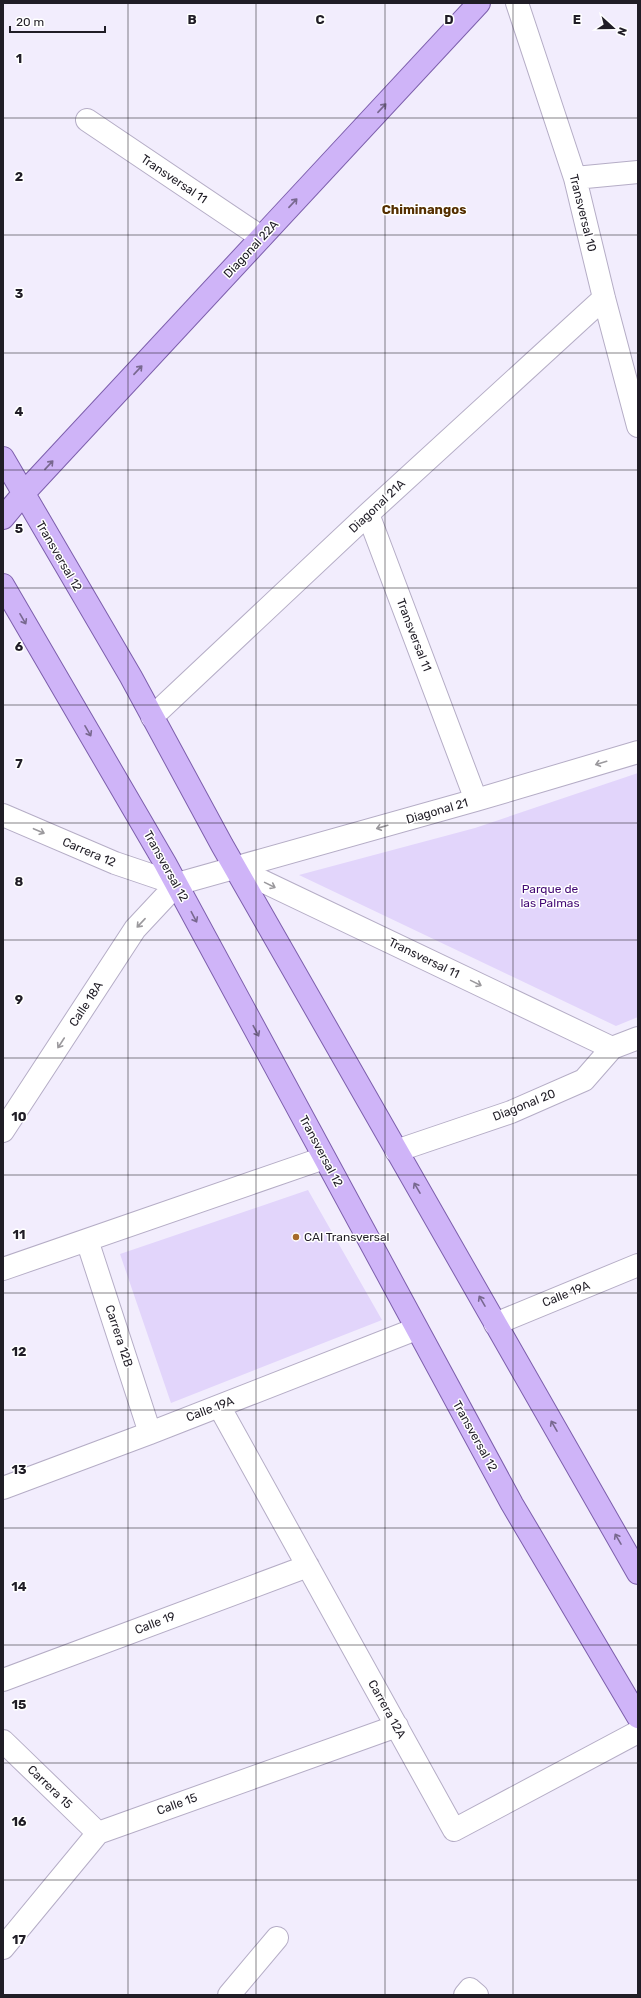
<svg xmlns="http://www.w3.org/2000/svg" width="641" height="1998" font-family="Rubik,sans-serif">
<style>
.green{fill:#e2d5fb}
.lines{fill:none;stroke-linecap:round;stroke-linejoin:round}
.minor-casing{stroke:#b5adc6;stroke-width:24}
.major-casing{stroke:#7d5fac;stroke-width:24}
.minor{stroke:#fff;stroke-width:22}
.major{stroke:#cfb4f8;stroke-width:22}
.oneway{stroke:#78688f}
.oneway2{stroke:#9b999d}
.grid{fill:none;stroke:#201d26;stroke-width:1;stroke-opacity:0.55}
.poi-dot{fill:#a66b2c;stroke:#fff;stroke-width:1.5}
.labels{text-anchor:middle;dominant-baseline:central;stroke-width:3;stroke-linejoin:round;paint-order:stroke}
.street-label{font-size:12px;fill:#201d26;stroke:#fff}
.park-label{font-size:12px;fill:#420974;stroke:#fff}
.poi-label{font-size:12px;fill:#201d26;stroke:#fff;text-anchor:start}
.neighbourhood-label{font-size:13px;font-weight:bold;fill:#552f00;stroke:#fff}
.grid-label{font-size:13px;text-anchor:middle;font-weight:bold;fill:#201d26;stroke:#fff;stroke-width:3;stroke-linejoin:round;paint-order:stroke}
</style>
<rect width="100%" height="100%" fill="#f2edfd"/>
<path class="green" d="M638,773V1017L616,1026L299,875L475,828Z
M308,1190L382,1320L171,1403L120,1254Z"/>
<g class="lines">
<defs>
<path id="minor" d="M517,3L575,178L604,298L638,426
M87,120L261,237
M575,178L638,172
M368,514L476,800
M152,717L368,514L604,298
M3,815L115,863L177,884
M235,868L612,1048
M177,884L476,800L638,752
M3,1131L135,929L177,884
M396,1151L511,1112L584,1080L612,1048L638,1038
M87,1240L150,1433
M3,1269L324,1158
M495,1324L638,1265
M219,1406L454,1830L638,1732
M3,1488L150,1433L416,1329
M3,1680L308,1566
M3,1741L98,1833
M3,1948L98,1833L397,1726
M229,1995L277,1938
M465,1995L470,1989L477,1995"/>
<path id="major" d="M3,458L131,677L222,845L638,1573
M3,518L23,494L479,3
M3,585L165,863L512,1504L638,1717"/>
</defs>
<use href="#minor" class="minor-casing"/>
<use href="#major" class="major-casing"/>
<use href="#minor" class="minor"/>
<use href="#major" class="major"/>
</g>
<defs><path id="oneway-shaft" d="M-6 0H5M1.5-3L5.5 0L1.5 3" fill="none" stroke-width="1.6" stroke-linecap="round" stroke-linejoin="round"/></defs>
<g class="oneway">
<use href="#oneway-shaft" transform="translate(382 108) rotate(-47)"/>
<use href="#oneway-shaft" transform="translate(293 203) rotate(-47)"/>
<use href="#oneway-shaft" transform="translate(138 370) rotate(-47)"/>
<use href="#oneway-shaft" transform="translate(49 465) rotate(-47)"/>
<use href="#oneway-shaft" transform="translate(23 619) rotate(60)"/>
<use href="#oneway-shaft" transform="translate(88 731) rotate(60)"/>
<use href="#oneway-shaft" transform="translate(194 917) rotate(62)"/>
<use href="#oneway-shaft" transform="translate(256 1031) rotate(62)"/>
<use href="#oneway-shaft" transform="translate(417 1188) rotate(-120)"/>
<use href="#oneway-shaft" transform="translate(482 1301) rotate(-120)"/>
<use href="#oneway-shaft" transform="translate(554 1426) rotate(-120)"/>
<use href="#oneway-shaft" transform="translate(618 1539) rotate(-120)"/>
</g>
<g class="oneway2">
<use href="#oneway-shaft" transform="translate(601 763) rotate(163)"/>
<use href="#oneway-shaft" transform="translate(382 827) rotate(164)"/>
<use href="#oneway-shaft" transform="translate(39 831) rotate(23)"/>
<use href="#oneway-shaft" transform="translate(270 885) rotate(26)"/>
<use href="#oneway-shaft" transform="translate(141 923) rotate(133)"/>
<use href="#oneway-shaft" transform="translate(476 983) rotate(26)"/>
<use href="#oneway-shaft" transform="translate(61 1043) rotate(123)"/>
</g>
<path class="grid" d="M128,3V1995M256,3V1995M385,3V1995M513,3V1995M3,118H638M3,235H638M3,353H638M3,470H638M3,588H638M3,705H638M3,823H638M3,940H638M3,1058H638M3,1175H638M3,1293H638M3,1410H638M3,1528H638M3,1645H638M3,1763H638M3,1880H638"/>
<circle class="poi-dot" cx="296" cy="1237" r="4"/>
<g class="labels">
<g class="street-label">
<text transform="translate(174 179) rotate(34)">Transversal 11</text>
<text transform="translate(583 213) rotate(76)">Transversal 10</text>
<text transform="translate(251 249) rotate(-47)">Diagonal 22A</text>
<text transform="translate(377 506) rotate(-43)">Diagonal 21A</text>
<text transform="translate(59 556) rotate(60)">Transversal 12</text>
<text transform="translate(414 635) rotate(69)">Transversal 11</text>
<text transform="translate(437 811) rotate(-16)">Diagonal 21</text>
<text transform="translate(89 852) rotate(23)">Carrera 12</text>
<text transform="translate(166 866) rotate(61)">Transversal 12</text>
<text transform="translate(424 958) rotate(26)">Transversal 11</text>
<text transform="translate(86 1004) rotate(-57)">Calle 18A</text>
<text transform="translate(524 1105) rotate(-22)">Diagonal 20</text>
<text transform="translate(321 1151) rotate(62)">Transversal 12</text>
<text transform="translate(566 1294) rotate(-22)">Calle 19A</text>
<text transform="translate(119 1336) rotate(72)">Carrera 12B</text>
<text transform="translate(210 1409) rotate(-21)">Calle 19A</text>
<text transform="translate(475 1436) rotate(61)">Transversal 12</text>
<text transform="translate(155 1623) rotate(-21)">Calle 19</text>
<text transform="translate(387 1709) rotate(61)">Carrera 12A</text>
<text transform="translate(50 1787) rotate(44)">Carrera 15</text>
<text transform="translate(177 1804) rotate(-20)">Calle 15</text>
</g>
<g class="park-label">
<text x="550" y="889">Parque de<tspan x="550" dy="14">las Palmas</tspan></text>
</g>
<g class="poi-label">
<text x="304" y="1237">CAI Transversal</text>
</g>
<g class="neighbourhood-label">
<text x="424" y="209">Chiminangos</text>
</g>
</g>
<g class="grid-label">
<text x="192" y="24">B</text>
<text x="320" y="24">C</text>
<text x="449" y="24">D</text>
<text x="577" y="24">E</text>
<text x="19" y="63">1</text>
<text x="19" y="181">2</text>
<text x="19" y="298">3</text>
<text x="19" y="416">4</text>
<text x="19" y="533">5</text>
<text x="19" y="651">6</text>
<text x="19" y="768">7</text>
<text x="19" y="886">8</text>
<text x="19" y="1004">9</text>
<text x="19" y="1121">10</text>
<text x="19" y="1239">11</text>
<text x="19" y="1356">12</text>
<text x="19" y="1474">13</text>
<text x="19" y="1591">14</text>
<text x="19" y="1709">15</text>
<text x="19" y="1826">16</text>
<text x="19" y="1944">17</text>
</g>
<rect width="641" height="1998" fill="none" stroke="#201d26" stroke-width="8"/>
<g transform="translate(613 28) rotate(111)" stroke="#ffffff" stroke-width="3" paint-order="stroke">
<path d="M0-3L7 15L0 10L-7 15Z" fill="#201d26"/>
<text y="-6" font-size="11" font-weight="bold" text-anchor="middle" fill="#201d26">N</text>
</g>
<path d="M10 26v6h95v-6" fill="none" stroke="#201d26" stroke-width="2"/>
<text x="16" y="26" font-size="12" fill="#201d26" stroke="#ffffff" stroke-width="3" paint-order="stroke">20 m</text>
</svg>
